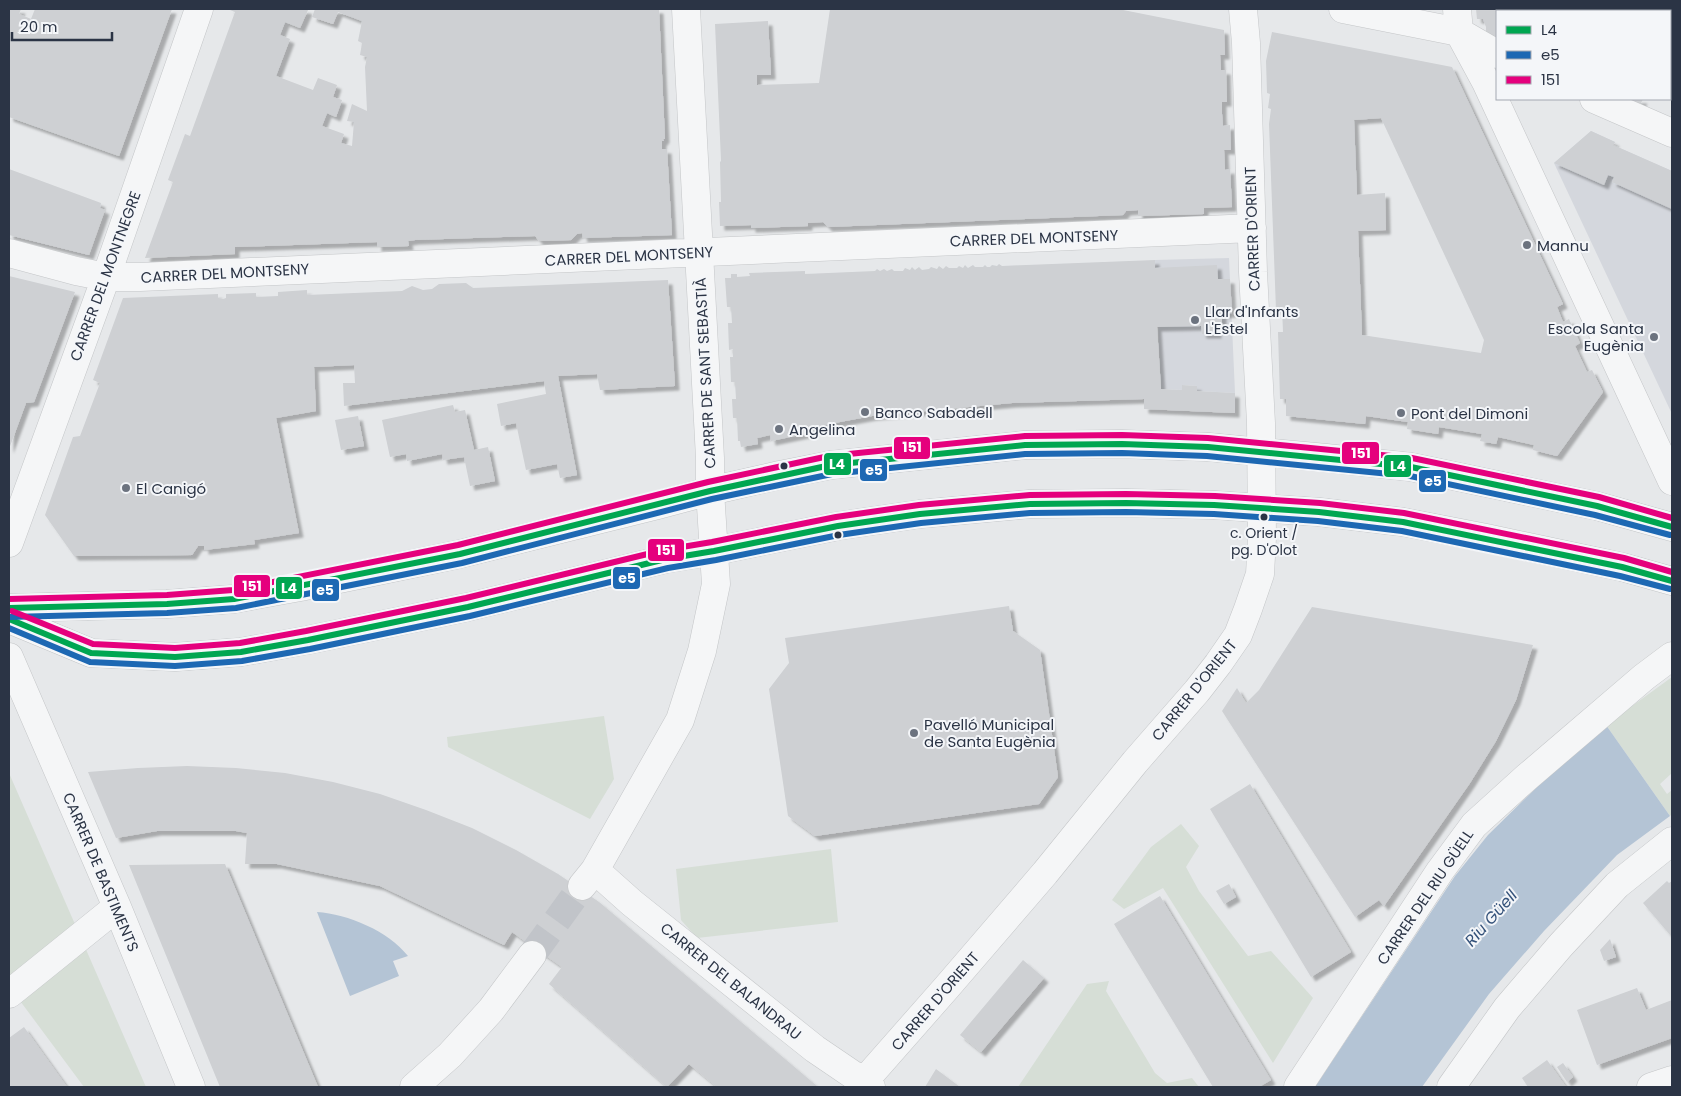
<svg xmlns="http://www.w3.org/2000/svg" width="1681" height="1096" font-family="Poppins,sans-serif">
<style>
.built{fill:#d4d7dd}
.green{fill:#d6ded6}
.water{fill:#b4c4d5}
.building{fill:#ced0d3;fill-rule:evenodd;filter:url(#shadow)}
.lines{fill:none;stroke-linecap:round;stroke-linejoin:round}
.minor-tunnel{stroke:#c1c4c9;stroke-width:28;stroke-dasharray:28 14;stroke-linecap:butt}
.minor-casing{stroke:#c4c6c8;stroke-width:29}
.major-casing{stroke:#c2c5c8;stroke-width:29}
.minor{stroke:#f5f6f7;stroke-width:28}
.major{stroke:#f8f8f8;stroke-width:28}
.bus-1-casing{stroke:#f4f6f9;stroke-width:10}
.bus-2-casing{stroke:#f4f6f9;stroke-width:10}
.bus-3-casing{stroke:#f4f6f9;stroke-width:10}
.bus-1{stroke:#00a651;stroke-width:6}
.bus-2{stroke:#1d68b3;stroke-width:6}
.bus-3{stroke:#e5007d;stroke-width:6}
.poi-dot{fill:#6c737f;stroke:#f4f6f9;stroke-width:2}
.bus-dot{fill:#2b3445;stroke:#f4f6f9;stroke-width:2}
.labels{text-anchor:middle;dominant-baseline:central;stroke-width:4;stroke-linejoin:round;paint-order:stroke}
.bus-label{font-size:14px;fill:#2b3445;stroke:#f4f6f9}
.street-label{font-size:15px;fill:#2b3445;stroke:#f4f6f9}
.poi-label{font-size:15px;fill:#2b3445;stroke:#f4f6f9;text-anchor:start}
.water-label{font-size:16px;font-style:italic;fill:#34527a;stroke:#f4f6f9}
.line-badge{stroke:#f4f6f9;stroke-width:2}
.badge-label{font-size:14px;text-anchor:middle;font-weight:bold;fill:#fff}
</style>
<defs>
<filter id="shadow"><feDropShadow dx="4.5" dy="4.5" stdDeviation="1" flood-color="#0004"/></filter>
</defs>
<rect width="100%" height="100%" fill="#e6e8ea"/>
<path class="built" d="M1591,131L1615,142L1613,145L1672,171V414L1554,163Z
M1229,258L1235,393L1197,391V386L1182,385V390L1161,389L1155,260Z"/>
<path class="green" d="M1672,677V773L1660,784L1667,794L1672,790V814L1670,816L1606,725Z
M604,716L614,779L590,819L448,747L447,737Z
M9,773L146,1087H84L9,986Z
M1181,824L1199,846L1186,867L1199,891L1248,956L1271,951L1313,998L1273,1063L1163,888L1124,909L1112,900L1151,847Z
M831,849L838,922L697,938L681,920L676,869Z
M1109,981L1106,991L1155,1073L1167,1083L1192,1078L1199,1087H1018L1087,984Z"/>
<path class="water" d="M1606,725L1670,816L1617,855L1544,931L1489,994L1422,1087H1315L1455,876L1488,835L1537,787Z
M317,912C348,914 388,931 408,956L393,961L399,976L350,996Z"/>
<path class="building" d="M9,9H21L19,14L31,19L35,9H172L119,156L9,117Z
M230,9H305L308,10L300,28L285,22L280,35L290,39L276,76L313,90L318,78L337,85L333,97L342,100L336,117L327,113L322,126L344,134L341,143L352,146L354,122L347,121L352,104L367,111L365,67L367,57L360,55L362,43L358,41L362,21L338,12L333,24L312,17L315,9H659L665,139H663L664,141H662V149H667L672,235L583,238L582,233L577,234L571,240L539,241L535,236L415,240L408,241L409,246L377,247V242L235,247V254L145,258L173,182L168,180L185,134L190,136L235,12L230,10Z
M830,9H1118L1224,30L1225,55H1220L1221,70H1226L1227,102H1222V114L1223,126L1230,125L1231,150H1224L1225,170L1230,169L1232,207L1204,208V214L1138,216V210L1126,211L1123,215L828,227L823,222L808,223V226L751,228V225L720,226L719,202H721L720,162L721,161L715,24L768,21L771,75H757V85L819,83Z
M1476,9H1551L1552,11H1497V45L1486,40V27L1483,19H1477Z
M1593,9H1668V11H1593Z
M1272,32L1452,67L1563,304L1557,307L1563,322L1569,319L1580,343L1575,346L1587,372L1592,370L1603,392L1557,456L1533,450L1534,445L1498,437L1496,444L1480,441L1482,434L1439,427L1438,434L1407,429L1408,422L1366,416L1365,424L1286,416V399H1280L1278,332H1283L1282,309L1276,310L1269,124L1271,109L1268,108L1270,94L1267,93L1266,61ZM1381,118L1484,340L1481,353L1362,335L1358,231L1386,230L1385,193L1357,195L1354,120Z
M1624,99H1643L1640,105Z
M1591,131L1615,142L1613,145L1672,171V209L1612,182L1614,177L1608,175L1604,185L1554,163Z
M9,169L101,203L100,208L105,210L89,255L9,235Z
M1155,260V268L1217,265L1218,279H1230L1232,313L1222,314V322H1221V326H1217V334H1202L1201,326L1157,327L1161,389L1182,390V385L1197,386V391L1235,393V413L1144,409V399L1012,403L872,416L813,427L814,432L771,441L770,435L757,438L758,444L741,447L740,441H738L737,418H733L732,399H736L735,382H731L730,357H733V349L729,350L728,323H732L731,307H727L725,278H731V274H737V277L750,276L749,273L805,271V274L875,271L877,269L880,271L884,269L887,271L892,269L894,271H903L905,268L910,270L912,267L915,270L919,267L922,270L929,269L931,267L937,269L939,266L943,269L946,266L949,268H957L959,266L963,268L965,265L968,268L973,265L975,267H983L985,265L987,267H990L992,265L997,266L999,264L1002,266Z
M9,276L75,292L34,402L26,403L9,449Z
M668,280L675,386L600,390L597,374L558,376L577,475L560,478L557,464L526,470L516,423L501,426L497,404L546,394L544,381L344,406L343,383H355L354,365L314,367L316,411L276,418L299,533L254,540L255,544L204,550V546H198L192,555L74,556L45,515L73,437L80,436L100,383L93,380L123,298L218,294V298L223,299L226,298V294L256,293V297L278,296V292L307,290V295L402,291L412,286L423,290L432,289L439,284L466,283L473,288Z
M453,405L455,412L465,410L474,450L488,447L495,481L470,486L464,457L443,460L442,454L407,461L406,454L390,457L382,420Z
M358,416L364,446L341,450L335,420Z
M1009,606L1013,631L1040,650L1058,777L1039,804L815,836L788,816L769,689L789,663L785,638Z
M1312,607L1533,645L1516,700L1496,741L1470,783L1384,906L1379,900L1355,917L1222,711L1237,688L1246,703L1259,690Z
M187,766L236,768L285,773L333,782L380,794L426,810L472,828L516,850L558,874L599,902L818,1087H717L689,1064L667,1087L549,984L562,967L512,932L504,945L380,886L277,864H245L247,833L236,831H157L116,838L88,772L138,768Z
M1250,784L1351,952L1311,977L1210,809Z
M225,864L318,1087H220L129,865Z
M1667,881L1669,883L1672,881V934L1671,936L1643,903Z
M1229,884L1236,897L1224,904L1216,891Z
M1160,896L1271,1080L1259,1087H1213L1114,924Z
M1610,939L1616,957L1604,961L1600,950Z
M1023,960L1044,978L981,1052L960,1035Z
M1637,988L1646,1010L1672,1000V1038L1597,1065L1577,1010Z
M24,1027L67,1087H9V1038Z
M1547,1060L1566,1087H1528L1522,1078Z
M1563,1063L1573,1077L1567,1082L1557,1067Z
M936,1069L960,1087H925Z"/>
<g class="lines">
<path class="minor-tunnel" d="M532,955L582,886"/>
<defs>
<path id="minor" d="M1343,9L1459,32L1497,54
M1457,9L1459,32L1486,82L1672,481
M1594,99L1672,133
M9,253L76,271L106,277H140L1252,228
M9,543L106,277L199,9
M9,657L117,907L191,1087
M595,870L632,903L815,1049L871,1087
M582,886L595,870L680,720L702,651L716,584L710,491V458L686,9
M9,994L117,907
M414,1087L450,1055L491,1010L532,955
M859,1087L947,987L1045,873L1135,762L1197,691L1218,664L1238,635L1248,609L1260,574L1262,538L1261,423L1253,272L1246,43L1243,9
M1298,1087L1440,871L1474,825L1527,777L1644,677L1672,656
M1451,1087L1507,1008L1561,945L1617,885L1672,841
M1651,1087L1672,1080"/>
<path id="major" d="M9,608L167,604L234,599L300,587L460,554L658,505L710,491L780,475L831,465L1025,445L1122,444L1208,447L1326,458L1411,467L1597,506L1672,527
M9,619L91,653L175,657L241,652L308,640L468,607L666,559L714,551L838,526L920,514L1030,504L1126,503L1214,505L1319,512L1403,522L1486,538L1622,567L1672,581"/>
</defs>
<use href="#minor" class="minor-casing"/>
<use href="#major" class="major-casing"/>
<use href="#minor" class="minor"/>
<use href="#major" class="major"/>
<defs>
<path id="bus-1" d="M9,608L167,604L234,599L460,554L710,491L831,465L1025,445L1122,444L1208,447L1411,467L1597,506L1672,527
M9,619L91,653L175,657L241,652L308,640L468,607L666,559L714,551L838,526L920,514L1030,504L1126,503L1214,505L1319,512L1403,522L1622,567L1672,581"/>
<path id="bus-2" d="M9,617L167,613L236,608L462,563L712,499L832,474L1025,454L1122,453L1207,456L1410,476L1595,515L1670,535
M9,628L90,662L175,666L242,661L310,649L470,616L668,568L716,560L839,535L921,523L1030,513L1126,512L1214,514L1318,521L1402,531L1620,576L1670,589"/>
<path id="bus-3" d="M9,599L167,595L233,590L458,545L708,482L829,456L1025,436L1122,435L1208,438L1412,458L1599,497L1672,518
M12,611L93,644L175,648L240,643L306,631L466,598L664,550L712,542L836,517L919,505L1030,495L1126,494L1215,496L1320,503L1404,513L1624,558L1672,572"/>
</defs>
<use href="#bus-1" class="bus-1-casing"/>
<use href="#bus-2" class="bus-2-casing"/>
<use href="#bus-3" class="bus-3-casing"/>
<use href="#bus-1" class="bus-1"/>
<use href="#bus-2" class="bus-2"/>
<use href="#bus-3" class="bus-3"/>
</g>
<g class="poi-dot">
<circle cx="1527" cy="245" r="5"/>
<circle cx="1195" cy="320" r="5"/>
<circle cx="1654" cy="337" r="5"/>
<circle cx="865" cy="412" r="5"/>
<circle cx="1401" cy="413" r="5"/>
<circle cx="779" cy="429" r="5"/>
<circle cx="126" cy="488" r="5"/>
<circle cx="914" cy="733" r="5"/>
</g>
<g class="bus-dot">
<circle cx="784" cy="466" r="4.5"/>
<circle cx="1264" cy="517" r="4.5"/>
<circle cx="838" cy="535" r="4.5"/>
</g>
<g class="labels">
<g class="bus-label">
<text x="1264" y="533">c. Orient /<tspan x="1264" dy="17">pg. D'Olot</tspan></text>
</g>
<g class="street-label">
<text transform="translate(1252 229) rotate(-92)">CARRER D'ORIENT</text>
<text transform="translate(1034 238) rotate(-2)">CARRER DEL MONTSENY</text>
<text transform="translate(629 256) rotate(-3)">CARRER DEL MONTSENY</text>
<text transform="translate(225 273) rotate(-3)">CARRER DEL MONTSENY</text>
<text transform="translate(105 276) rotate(-70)">CARRER DEL MONTNEGRE</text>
<text transform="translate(705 373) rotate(-93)">CARRER DE SANT SEBASTIÀ</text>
<text transform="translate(1194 690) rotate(-51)">CARRER D'ORIENT</text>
<text transform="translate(101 872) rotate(67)">CARRER DE BASTIMENTS</text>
<text transform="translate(1425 897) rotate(-56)">CARRER DEL RIU GÜELL</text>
<text transform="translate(731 981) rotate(39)">CARRER DEL BALANDRAU</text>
<text transform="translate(935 1001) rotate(-49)">CARRER D'ORIENT</text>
</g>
<g class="poi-label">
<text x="1537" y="245">Mannu</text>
<text x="1205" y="311">Llar d'Infants<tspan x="1205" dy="17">L'Estel</tspan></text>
<text x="1644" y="328" text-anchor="end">Escola Santa<tspan x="1644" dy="17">Eugènia</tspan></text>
<text x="875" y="412">Banco Sabadell</text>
<text x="1411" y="413">Pont del Dimoni</text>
<text x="789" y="429">Angelina</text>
<text x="136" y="488">El Canigó</text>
<text x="924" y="724">Pavelló Municipal<tspan x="924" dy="17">de Santa Eugènia</tspan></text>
</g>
<g class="water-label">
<text transform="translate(1491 918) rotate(-48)">Riu Güell</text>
</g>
</g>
<g class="line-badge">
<rect x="893" y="436" width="38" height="24" rx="5" fill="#e5007d"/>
<rect x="1341" y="441" width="39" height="24" rx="5" fill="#e5007d"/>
<rect x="823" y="452" width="29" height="24" rx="5" fill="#00a651"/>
<rect x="1383" y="454" width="29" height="24" rx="5" fill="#00a651"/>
<rect x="859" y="458" width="29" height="24" rx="5" fill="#1d68b3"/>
<rect x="1418" y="469" width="29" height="24" rx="5" fill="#1d68b3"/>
<rect x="647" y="538" width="38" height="24" rx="5" fill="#e5007d"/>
<rect x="612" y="566" width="29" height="24" rx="5" fill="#1d68b3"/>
<rect x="233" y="574" width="38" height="24" rx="5" fill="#e5007d"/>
<rect x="275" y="576" width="28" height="24" rx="5" fill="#00a651"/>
<rect x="311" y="578" width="29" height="24" rx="5" fill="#1d68b3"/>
</g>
<g class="badge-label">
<text x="912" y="452">151</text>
<text x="1361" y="458">151</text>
<text x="837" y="469">L4</text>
<text x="1398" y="471">L4</text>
<text x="874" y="475">e5</text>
<text x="1433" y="486">e5</text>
<text x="666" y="555">151</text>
<text x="627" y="583">e5</text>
<text x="252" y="591">151</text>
<text x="289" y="593">L4</text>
<text x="325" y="595">e5</text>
</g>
<rect width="1681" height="1096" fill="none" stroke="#2b3445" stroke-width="20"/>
<rect x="1496" y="10" width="175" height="90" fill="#f4f6f9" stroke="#a4a8b1"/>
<rect x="1506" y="26" width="25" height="8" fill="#00a651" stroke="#a4a8b1"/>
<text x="1541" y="35" font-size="15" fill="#2b3445">L4</text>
<rect x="1506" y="51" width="25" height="8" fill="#1d68b3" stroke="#a4a8b1"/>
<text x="1541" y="60" font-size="15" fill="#2b3445">e5</text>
<rect x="1506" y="76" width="25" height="8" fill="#e5007d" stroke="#a4a8b1"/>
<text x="1541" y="85" font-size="15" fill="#2b3445">151</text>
<path d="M12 32v8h100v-8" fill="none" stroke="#2b3445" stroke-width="2.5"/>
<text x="20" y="32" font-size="15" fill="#2b3445" stroke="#f4f6f9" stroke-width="4" paint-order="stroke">20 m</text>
</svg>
